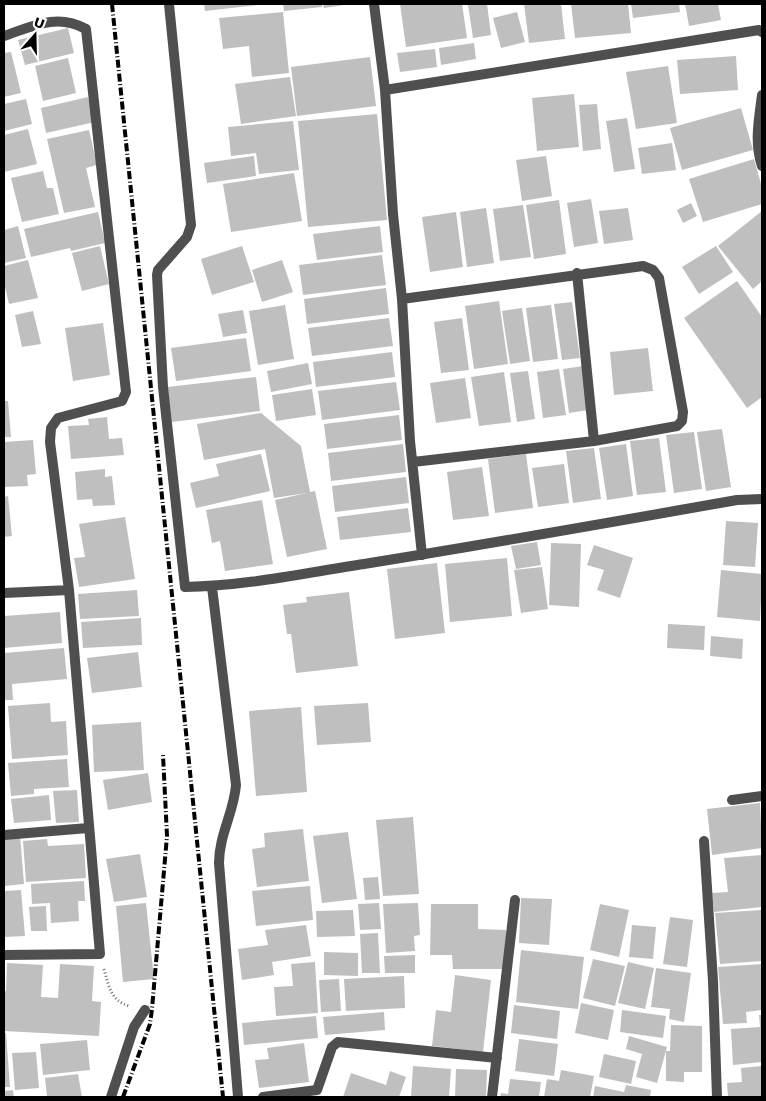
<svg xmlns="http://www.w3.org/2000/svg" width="766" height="1101" font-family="'Work Sans',sans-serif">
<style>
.building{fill:#bfbfbf}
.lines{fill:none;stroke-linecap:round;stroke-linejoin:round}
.path{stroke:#717171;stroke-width:3;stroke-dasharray:1 2.5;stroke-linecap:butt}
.lane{stroke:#4f4f4f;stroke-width:10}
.street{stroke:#4f4f4f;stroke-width:10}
.rail{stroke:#000;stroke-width:4;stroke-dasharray:8 2.5 1 2.5;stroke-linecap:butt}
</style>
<rect width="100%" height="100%" fill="#fff"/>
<path class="building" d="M204,4H258V5L205,11Z
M283,4H322V7L284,11Z
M323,4H344V5L324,8Z
M400,4H462L467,38L406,47Z
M487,4L491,35L473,38L468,5Z
M524,4H561L565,39L529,43Z
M571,4H628L631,33L575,38Z
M631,4H679L680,12L633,18Z
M685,4H718L721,20L689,26Z
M283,12L289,73L252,77L249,46L223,49L219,18Z
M517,12L525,42L501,48L493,18Z
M68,28L74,53L25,65L18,40Z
M474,43L476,59L441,65L439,48Z
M435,49L437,67L400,72L397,53Z
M11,52L21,93L4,97V53Z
M736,56L738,90L680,94L677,60Z
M370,57L376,106L297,116L291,67Z
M68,58L76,93L43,101L35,66Z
M668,66L677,123L636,129L626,72Z
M290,77L296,116L241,124L235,84Z
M574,94L579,147L537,151L532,98Z
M88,97L95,122L46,133L41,108Z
M26,99L32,124L4,131V104Z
M597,104L601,149L583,151L579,105Z
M741,108L753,150L682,170L670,128Z
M377,114L387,220L308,227L298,121Z
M627,118L635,169L614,172L606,121Z
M293,121L299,170L259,174L256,153L231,156L228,127Z
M28,129L37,164L4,172V135Z
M89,130L97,165L86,168L95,207L64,213L47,139Z
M672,143L676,170L642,174L638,148Z
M254,156L256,176L207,183L204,163Z
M546,156L552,196L522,201L516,160Z
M754,159L762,187V204L703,222L689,179Z
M43,171L47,188H53L59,214L22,222L11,178Z
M294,173L302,221L231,232L223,184Z
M591,199L598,243L574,247L567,203Z
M559,200L566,254L534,259L526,205Z
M691,203L697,216L683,223L677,210Z
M523,205L531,257L500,261L493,209Z
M486,208L494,263L467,267L460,212Z
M628,208L633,240L604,244L599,211Z
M762,211V281L753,289L718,246Z
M98,212L105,243L71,251L70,248L31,257L24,229Z
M456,212L463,267L430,272L422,217Z
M18,226L26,258L4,263V230Z
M380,226L383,252L317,260L313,234Z
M100,246L109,284L82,291L72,253Z
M242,246L254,282L212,295L201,259Z
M716,246L733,272L699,294L682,267Z
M382,255L386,285L303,295L299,265Z
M28,260L38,298L9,304L4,283V266Z
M282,260L293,292L262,302L252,270Z
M737,281L762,317V397L747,408L684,318Z
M386,288L389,314L307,324L304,299Z
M499,301L508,364L474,369L465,306Z
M572,302L580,358L562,360L554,304Z
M285,305L294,359L258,365L249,311Z
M551,305L558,359L533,362L526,308Z
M522,308L530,361L510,364L502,311Z
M243,310L247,333L223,337L218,314Z
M33,311L41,344L22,347L15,315Z
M389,318L393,346L312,356L308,328Z
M462,318L469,370L441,373L434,322Z
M103,323L110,375L73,381L65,328Z
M246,338L251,371L176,381L171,348Z
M648,348L653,391L614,395L610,352Z
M392,352L395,377L316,387L313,362Z
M308,363L312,384L271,392L267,371Z
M583,366L589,410L569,413L563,369Z
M559,369L566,415L543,418L537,372Z
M528,371L535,419L517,422L510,373Z
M504,372L511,422L479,426L471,377Z
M256,377L260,411L172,422L167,387Z
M465,378L471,418L436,423L430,383Z
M396,382L400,410L322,420L318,391Z
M312,389L316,415L276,421L272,395Z
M4,401H8L11,437H4Z
M261,413L301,446L310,492L315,491L327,549L287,557L275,500L307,493L274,498L265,449L204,460L197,424Z
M399,415L402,440L327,449L324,424Z
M107,417L109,439L122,438L124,455L71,459L68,426L89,425L88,419Z
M722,429L731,487L706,491L697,432Z
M694,432L702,489L674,493L666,435Z
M659,438L666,492L637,495L630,441Z
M33,440L36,474L27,475L28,486L4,487V442Z
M403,444L406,472L331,481L328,453Z
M626,444L633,496L607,500L599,448Z
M594,448L601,499L573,503L566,451Z
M261,454L270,491L196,508L190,483L219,476L216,464Z
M526,454L533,508L495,513L488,459Z
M564,464L569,503L538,507L532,468Z
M482,467L489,516L453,520L447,472Z
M105,469V477L112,476L115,505L93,506L92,499L77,500L75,472Z
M406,477L409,503L335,512L332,486Z
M8,496L12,536L4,537V497Z
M262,500L273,564L225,571L220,541L212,543L206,510Z
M408,508L411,532L340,540L337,517Z
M125,517L135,579L79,587L74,558L85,557L79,524Z
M726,521L758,523L755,567L723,565Z
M537,542L541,565L516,569L511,546Z
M551,543L581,544L579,607L549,605Z
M594,545L633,558L620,598L597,590L604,570L587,565Z
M507,558L512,616L450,622L445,564Z
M437,563L445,633L395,639L387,569Z
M542,567L548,609L521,613L514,570Z
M721,570L762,574L760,621L717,617Z
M137,590L139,616L80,619L78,594Z
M349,592L358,666L296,673L291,634H287L283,605L307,602L306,597Z
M60,612L62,643L4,648V616Z
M141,618L142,645L83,648L81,622Z
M668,624L705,626L704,650L667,648Z
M711,636L743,639L742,659L710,656Z
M64,648L67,679L12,684L13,700H4V653Z
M138,652L142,687L92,693L87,658Z
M50,703L51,722L66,721L68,755L12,759L8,706Z
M368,703L371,742L317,745L314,706Z
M301,707L307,792L256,796L249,711Z
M141,722L144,770L94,772L92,725Z
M67,759L69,787L34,789V794L11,796L8,763Z
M148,773L152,802L108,810L103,780Z
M77,790L79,822L56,823L53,791Z
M49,795L51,820L14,823L11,799Z
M760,803L762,848L712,855L707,809Z
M413,817L419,894L383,896L376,820Z
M303,829L309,881L257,887L252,849L265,847L264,833Z
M348,832L357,899L322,903L313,836Z
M20,835L24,884L4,886V836Z
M47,839L48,846L84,844L86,878L26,882L23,841Z
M140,854L147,897L114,902L106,859Z
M762,855V907L714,912L712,893L728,892L724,858Z
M378,877L380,899L365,900L363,878Z
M84,881L85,901H78L79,921L51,923L50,903L32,904L31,884Z
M310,886L313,920L256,926L252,891Z
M21,890L25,936L4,937V891Z
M521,898L552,899L549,945L519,943Z
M146,903L154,979L123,982L116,906Z
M379,903L381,929L360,930L358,904Z
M418,903L420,935L414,936L415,951L386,953L383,904Z
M431,904H478V929L506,930V969H453L452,955H430Z
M600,904L629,910L619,957L590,950Z
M46,906L47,931H31L29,907Z
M353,910L355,936L317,937L316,911Z
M762,910V961L720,964L715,913Z
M670,917L693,920L687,967L663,964Z
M306,925L311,956L272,962L274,975L242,980L238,949L268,945L265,930Z
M632,925L656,927L653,959L629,957Z
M378,933L380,973H362L360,934Z
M521,950L584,957L578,1009L516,1002Z
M324,952L358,953V976L324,975Z
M415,955V973H385L384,956Z
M593,959L625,966L615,1006L583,998Z
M315,962L318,1013L276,1016L274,987L293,986L291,964Z
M628,962L654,968L645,1009L618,1003Z
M7,963L43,965L41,997L58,998L60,964L94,966L92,1001L101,1002L99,1036L4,1031V991H6Z
M762,964V1010L746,1012L747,1023L723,1024L718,967Z
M656,968L691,973L684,1022L669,1019L670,1009L651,1007Z
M455,975L491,980L483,1052L432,1046L436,1010L451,1012Z
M404,976L405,1008L346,1011L344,979Z
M339,979L341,1011L321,1012L319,980Z
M581,1003L614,1010L608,1040L575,1033Z
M514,1005L560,1011L557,1039L511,1033Z
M622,1010L666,1016L663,1038L620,1032Z
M384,1012L385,1030L325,1035L323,1017Z
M759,1015H762V1062L733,1065L731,1029L760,1027Z
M316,1016L318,1038L244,1045L242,1023Z
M671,1025L702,1026V1072H684V1082L666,1081V1051H670Z
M4,1033H6L10,1087H4Z
M629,1036L667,1047L657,1083L636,1077L642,1054L626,1049Z
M519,1039L558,1044L554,1076L515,1071Z
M87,1040L90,1070L43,1075L40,1044Z
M304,1043L309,1082L259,1088L255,1060L269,1059L267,1048Z
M36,1052L39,1088L15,1090L12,1053Z
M604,1054L636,1061L631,1084L599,1077Z
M413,1066L451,1069L449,1097H411Z
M762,1066V1097H728L727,1083L742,1082L741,1068Z
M456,1069L487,1070L486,1097H455Z
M561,1070L594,1076L590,1097H544L547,1079L559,1081Z
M390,1071L406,1077L399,1097H343L351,1073L386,1085Z
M78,1074L82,1097H47L45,1078Z
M510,1079L541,1082L539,1097H500L501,1093L508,1094Z
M626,1085L651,1090L650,1097H593L595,1086L624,1092Z
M13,1090L14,1097H4V1091Z"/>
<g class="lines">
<path class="path" d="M104,969C109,986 110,1000 129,1006"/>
<path class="lane" d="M732,800L762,796"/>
<path class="street" d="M169,4L191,225L187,237L158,270L157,275L163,387L185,587C245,586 305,573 364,564C489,544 613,522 737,500L762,499
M374,4L385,90L759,30L762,32
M4,36C33,26 57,13 86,29L126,392L122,401L58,418L51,428L50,442L69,590L100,954L4,955
M385,90L393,214L402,299L410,441L422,555
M762,95C759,119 754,143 762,166
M577,273L594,441
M402,299L643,266L653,270L659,278L683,412L682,421L677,426L594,441L413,462
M212,587L236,785C234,812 219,835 219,863L238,1097
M4,593L69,590
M4,835L88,828
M704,841L713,981L717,1097
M111,1097L134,1027L145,1010
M263,1097L317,1090L332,1047L338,1042L497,1058
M492,1097L515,900"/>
<path class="rail" d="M112,4L223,1097
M123,1097L150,1024L152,1009L167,836L163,755"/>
</g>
<rect width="766" height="1101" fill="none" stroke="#000000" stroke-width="10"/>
<g transform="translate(35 35) rotate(20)" stroke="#ffffff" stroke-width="4" paint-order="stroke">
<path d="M0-4L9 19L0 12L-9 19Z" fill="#000000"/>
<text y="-8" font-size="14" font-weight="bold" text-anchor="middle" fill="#000000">U</text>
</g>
</svg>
